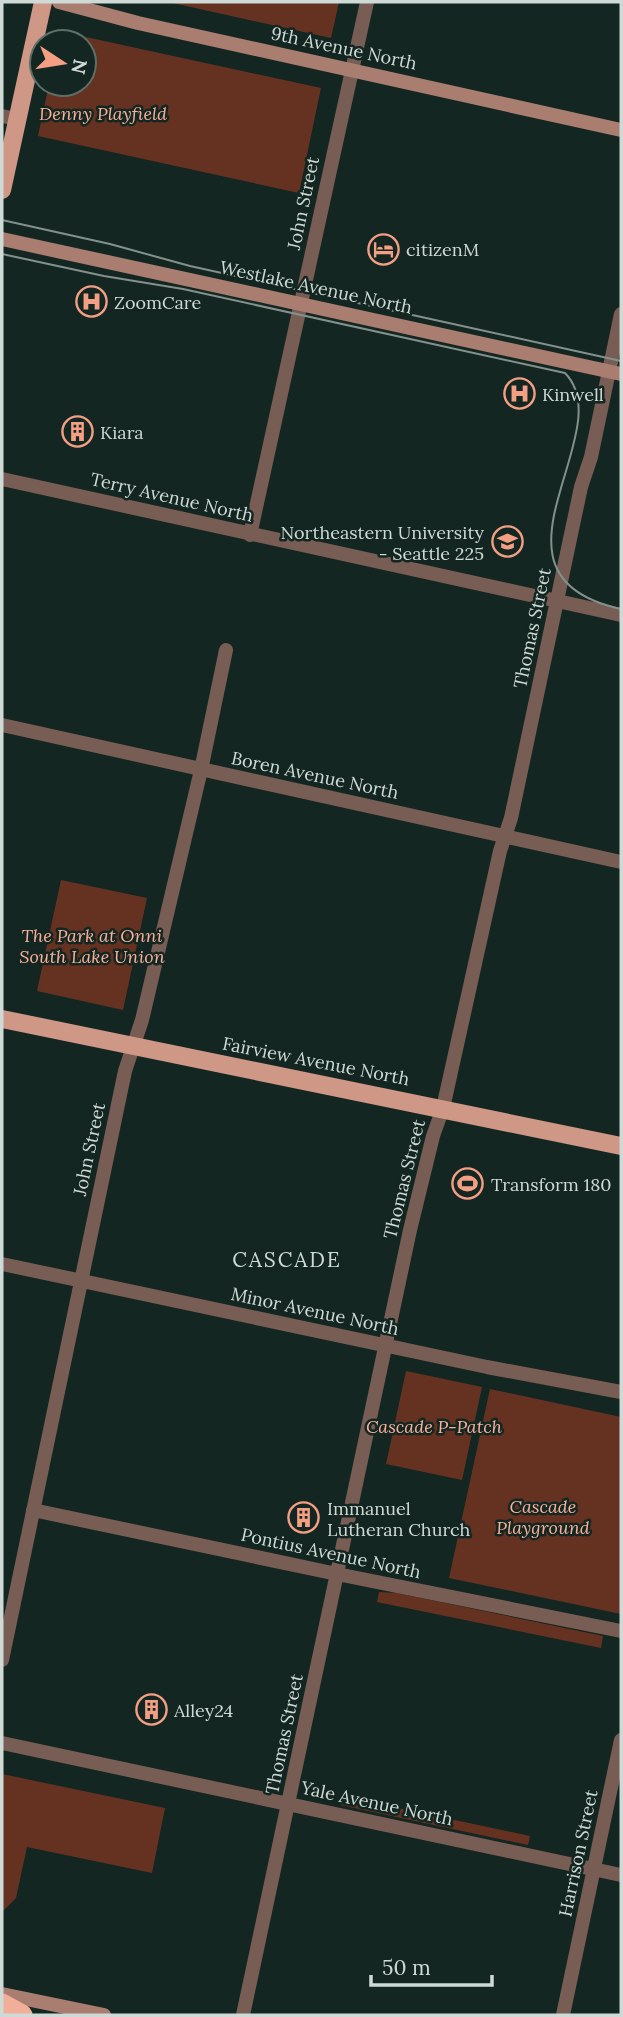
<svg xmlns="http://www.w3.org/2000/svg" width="623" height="2017" font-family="Lora,serif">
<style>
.green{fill:#653222}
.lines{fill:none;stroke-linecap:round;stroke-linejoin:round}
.street{stroke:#785d55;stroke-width:14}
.secondary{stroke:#a97e71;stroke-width:14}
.primary{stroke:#cf9886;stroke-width:18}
.highway{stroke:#f1af9a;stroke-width:21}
.tram{stroke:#83918c;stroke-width:2}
.labels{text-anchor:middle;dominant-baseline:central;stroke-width:5;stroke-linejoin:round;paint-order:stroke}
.street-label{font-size:18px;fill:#cfdad6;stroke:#142621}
.park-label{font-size:18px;font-style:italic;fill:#f9b19a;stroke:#142621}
.poi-label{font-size:18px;fill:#cfdad6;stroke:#142621;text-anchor:start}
.quarter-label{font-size:21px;letter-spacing:2px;fill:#cfdad6;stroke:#142621}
</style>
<rect width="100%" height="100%" fill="#142621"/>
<path class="green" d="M168,2H339L331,38Z
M72,34L321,88L299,193L38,136L49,84H84V42H60Z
M61,880L147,898L123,1010L37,991Z
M406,1371L482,1387L462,1480L386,1464Z
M490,1389L621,1417V1614L449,1578Z
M379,1592L397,1593L603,1636L601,1648L377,1602Z
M2,1774L165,1808L152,1873L27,1847L16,1898L2,1912Z
M342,1796L530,1836L528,1845L340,1805Z"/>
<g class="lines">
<path class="street" d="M2,116L17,119
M2,479L621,615
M250,535L367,2
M2,725L621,862
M2,1264L487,1367L621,1392
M33,1510L337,1574L621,1631
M2,1660L125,1071L142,1020L201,770L226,650
M2,1743L621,1875
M243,2015L410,1230L433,1136L443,1108L500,851L511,818L581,487L591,457L621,314
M563,2015L621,1740"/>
<path class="secondary" d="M59,2L138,23L621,130
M2,239L621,374
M2,1994L104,2015"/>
<path class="primary" d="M2,190L43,2
M2,1019L621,1146"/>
<path class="highway" d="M2,2004L22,2015"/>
<path class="tram" d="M2,220L110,244L190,266L621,361
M2,254L104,276L183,289L565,373C623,432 468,576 621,609"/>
</g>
<defs>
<symbol id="hotel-ring" viewBox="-11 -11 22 22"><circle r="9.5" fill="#142621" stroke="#f39f84" stroke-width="1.5"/><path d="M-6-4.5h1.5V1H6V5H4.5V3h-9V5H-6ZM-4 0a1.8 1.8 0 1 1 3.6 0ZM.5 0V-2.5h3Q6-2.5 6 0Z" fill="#f39f84"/></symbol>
<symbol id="hospital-ring" viewBox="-11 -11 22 22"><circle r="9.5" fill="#142621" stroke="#f39f84" stroke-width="1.5"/><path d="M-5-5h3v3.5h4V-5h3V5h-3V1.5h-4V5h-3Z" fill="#f39f84"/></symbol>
<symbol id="building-ring" viewBox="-11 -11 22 22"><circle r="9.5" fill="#142621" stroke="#f39f84" stroke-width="1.5"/><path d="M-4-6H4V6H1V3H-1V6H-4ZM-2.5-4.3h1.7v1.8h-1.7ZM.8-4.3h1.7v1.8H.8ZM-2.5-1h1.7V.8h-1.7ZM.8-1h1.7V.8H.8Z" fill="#f39f84"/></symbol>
<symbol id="university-ring" viewBox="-11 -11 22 22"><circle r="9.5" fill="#142621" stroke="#f39f84" stroke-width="1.5"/><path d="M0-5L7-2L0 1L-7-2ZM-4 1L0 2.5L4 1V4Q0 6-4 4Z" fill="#f39f84"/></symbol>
<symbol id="stadium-ring" viewBox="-11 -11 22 22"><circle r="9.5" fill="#142621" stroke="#f39f84" stroke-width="1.5"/><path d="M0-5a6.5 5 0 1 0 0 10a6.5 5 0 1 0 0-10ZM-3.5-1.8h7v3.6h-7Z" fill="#f39f84"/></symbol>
</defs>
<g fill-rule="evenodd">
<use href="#hotel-ring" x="366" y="232" width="35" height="35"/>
<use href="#hospital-ring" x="74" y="284" width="35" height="35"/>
<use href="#hospital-ring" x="502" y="376" width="35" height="35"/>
<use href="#building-ring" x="60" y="414" width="35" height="35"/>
<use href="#university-ring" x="490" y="524" width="35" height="35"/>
<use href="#stadium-ring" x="450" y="1166" width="35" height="35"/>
<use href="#building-ring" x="286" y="1500" width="35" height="35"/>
<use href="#building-ring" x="134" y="1692" width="35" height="35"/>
</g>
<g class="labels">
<g class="street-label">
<text transform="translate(344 48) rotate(12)">9th Avenue North</text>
<text transform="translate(303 203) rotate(-78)">John Street</text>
<text transform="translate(316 287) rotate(12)">Westlake Avenue North</text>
<text transform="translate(172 497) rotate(13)">Terry Avenue North</text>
<text transform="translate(532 628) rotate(-78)">Thomas Street</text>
<text transform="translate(315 775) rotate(12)">Boren Avenue North</text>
<text transform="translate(316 1061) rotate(11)">Fairview Avenue North</text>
<text transform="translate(89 1149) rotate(-78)">John Street</text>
<text transform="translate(404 1179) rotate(-76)">Thomas Street</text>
<text transform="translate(315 1311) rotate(12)">Minor Avenue North</text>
<text transform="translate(331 1553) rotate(12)">Pontius Avenue North</text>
<text transform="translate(284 1734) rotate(-78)">Thomas Street</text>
<text transform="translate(377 1803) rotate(12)">Yale Avenue North</text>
<text transform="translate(578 1853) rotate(-78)">Harrison Street</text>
</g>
<g class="park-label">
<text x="103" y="113">Denny Playfield</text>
<text x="92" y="935">The Park at Onni<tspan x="92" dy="21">South Lake Union</tspan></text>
<text x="434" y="1426">Cascade P-Patch</text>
<text x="543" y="1506">Cascade<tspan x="543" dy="21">Playground</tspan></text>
</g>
<g class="poi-label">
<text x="406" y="249">citizenM</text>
<text x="114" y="302">ZoomCare</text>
<text x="542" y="394">Kinwell</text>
<text x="100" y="432">Kiara</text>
<text x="484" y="532" text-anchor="end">Northeastern University<tspan x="484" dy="21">- Seattle 225</tspan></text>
<text x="491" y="1184">Transform 180</text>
<text x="327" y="1508">Immanuel<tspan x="327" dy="21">Lutheran Church</tspan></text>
<text x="174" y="1710">Alley24</text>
</g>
<g class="quarter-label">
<text x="287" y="1259">CASCADE</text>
</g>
</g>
<rect width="623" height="2017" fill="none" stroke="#cfdad6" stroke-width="7"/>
<g transform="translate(63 63) rotate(102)"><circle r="33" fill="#142621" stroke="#5f6e69" stroke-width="2"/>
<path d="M0-5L12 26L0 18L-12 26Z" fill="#f39f84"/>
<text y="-10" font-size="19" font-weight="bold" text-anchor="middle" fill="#cfdad6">N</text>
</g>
<path d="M371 1975v10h121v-10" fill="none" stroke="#cfdad6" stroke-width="3.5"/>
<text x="382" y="1975" font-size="21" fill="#cfdad6" stroke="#142621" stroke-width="5" paint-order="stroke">50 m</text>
</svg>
